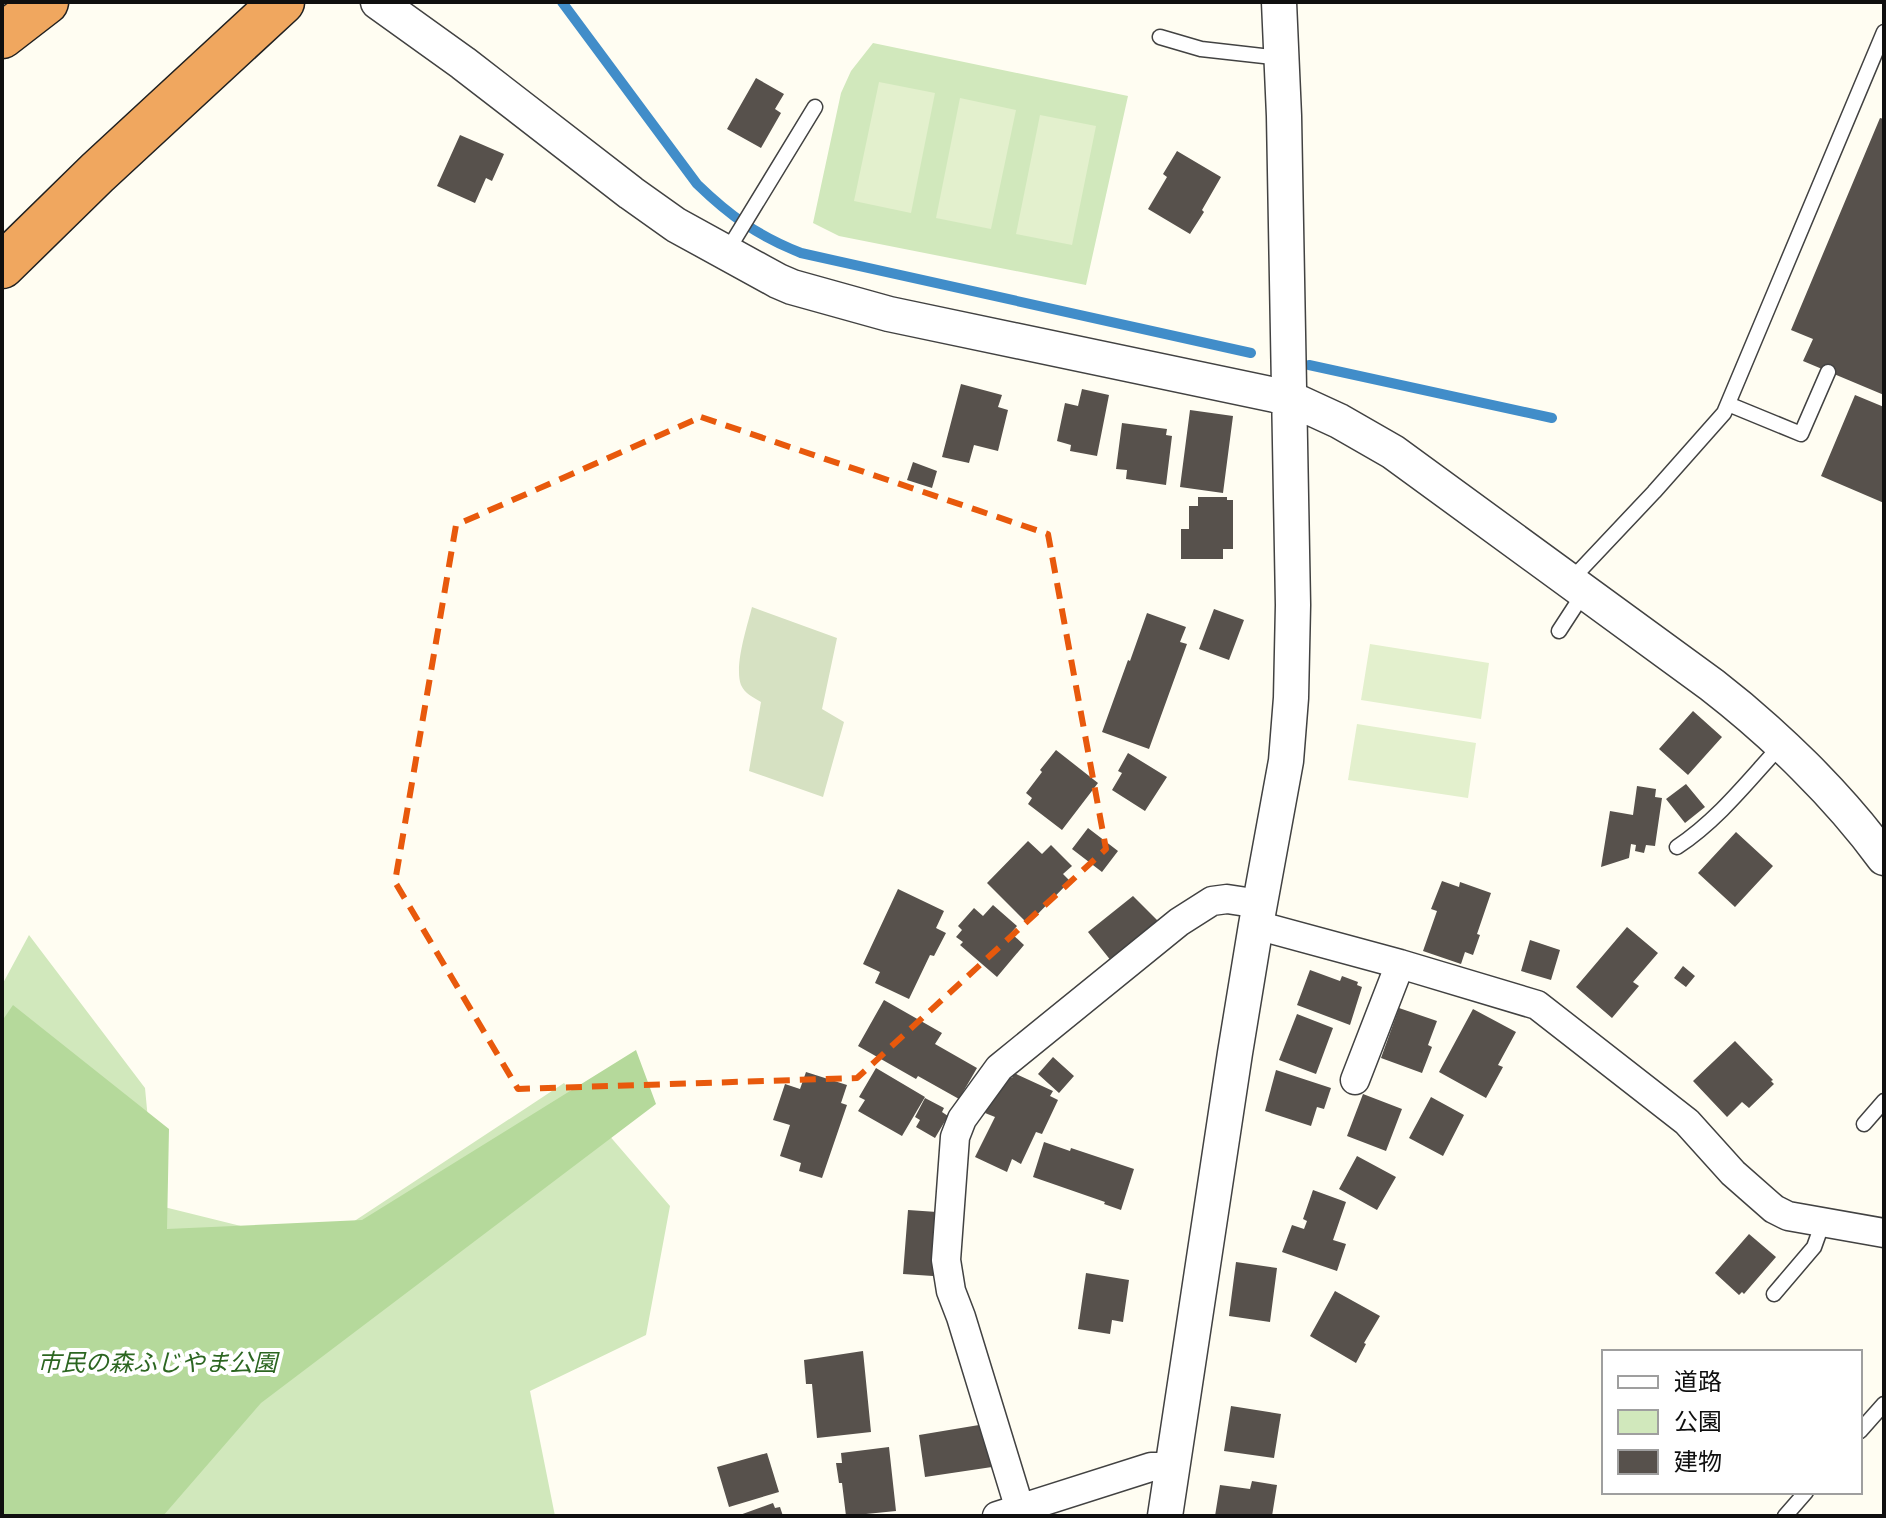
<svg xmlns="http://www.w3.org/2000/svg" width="1886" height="1518" font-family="'Roboto Serif','Noto Sans JP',serif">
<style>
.green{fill:#d1e8bc}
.forest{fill:#b5d99b}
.cemetery{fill:#d6e1c2}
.pitch{fill:#e3f0cd}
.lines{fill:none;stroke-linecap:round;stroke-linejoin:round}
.stream{stroke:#418dc9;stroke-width:10}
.building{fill:#57514c}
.service-casing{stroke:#424242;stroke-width:17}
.minor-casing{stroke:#424242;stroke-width:31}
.tertiary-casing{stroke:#424242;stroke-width:37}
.motorway-casing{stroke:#202020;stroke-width:47}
.service{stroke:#fff;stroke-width:14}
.minor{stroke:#fff;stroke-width:28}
.tertiary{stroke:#fff;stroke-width:34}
.motorway{stroke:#f0a75f;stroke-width:44}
.marked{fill:none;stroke:#e8590c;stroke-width:6;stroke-dasharray:16 10;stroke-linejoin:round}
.labels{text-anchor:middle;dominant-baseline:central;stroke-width:8;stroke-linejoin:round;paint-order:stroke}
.park-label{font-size:24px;font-style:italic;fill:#2c6621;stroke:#fff}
</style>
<rect width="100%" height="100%" fill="#fffdf2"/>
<path class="green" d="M873,43L1128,96L1086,285L839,236L813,223L841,93L851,71Z
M29,935L145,1088L156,1205L318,1245L564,1083L670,1206L646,1335L530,1391L555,1516H2V985Z"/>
<path class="forest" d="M13,1005L169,1129L167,1229L362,1220L636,1050L656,1104L261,1403L163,1516H2V1021Z"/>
<path class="cemetery" d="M752,607L837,638L822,709L844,722L823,797L749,771L761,702C753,697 745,694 741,685C734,666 747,627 752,607Z"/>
<path class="pitch" d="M879,82L935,93L911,213L854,201Z
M960,98L1016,110L991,229L936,218Z
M1040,115L1096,126L1072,245L1016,234Z
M1370,644L1489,663L1481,719L1361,700Z
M1357,724L1476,743L1468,798L1348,780Z"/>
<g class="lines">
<path class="stream" d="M562,2L697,184C730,216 758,236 801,253L1251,353
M1309,365L1552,418"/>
</g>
<path class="building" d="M756,78L784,94L775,109L781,113L761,148L727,129Z
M1880,118L1884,119V395L1803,361L1813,339L1791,330Z
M460,135L504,154L492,181L486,178L475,203L437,186Z
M1177,151L1221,177L1202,210L1204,212L1190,234L1148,209L1167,177L1163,174Z
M961,384L1002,395L998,407L1008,410L998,451L974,445L969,463L942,457Z
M1082,389L1109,395L1097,456L1070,451L1071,445L1057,441L1065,403L1078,406Z
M1855,395L1884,407V503L1821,476Z
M1190,410L1233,416L1223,493L1180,487Z
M1122,423L1167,429L1166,435L1172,436L1166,485L1126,479L1127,470L1116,469Z
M913,462L937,471L932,488L907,480Z
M1198,497H1227V500H1233V549H1223V559H1181V529H1189V506H1198Z
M1214,609L1244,620L1229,660L1199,649Z
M1147,613L1186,627L1180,642L1187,644L1149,749L1102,732L1128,660L1130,661Z
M1693,711L1722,737L1688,775L1659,749Z
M1056,750L1098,783L1062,830L1028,804L1032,798L1026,793L1042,772L1040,770Z
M1128,753L1167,777L1145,811L1112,790L1122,773L1118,771Z
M1686,784L1705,807L1685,823L1666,799Z
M1637,786L1656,789L1655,797L1662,798L1655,846L1646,845L1644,853L1635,851L1636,845L1631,844L1629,858L1601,867L1610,811L1633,815Z
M1088,828L1118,851L1102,872L1072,849Z
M1736,832L1773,866L1735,907L1698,873Z
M1028,841L1042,854L1051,845L1072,866L1063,874L1070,881L1028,924L987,883Z
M1442,881L1459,887L1460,882L1491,893L1477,934L1480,935L1473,955L1465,952L1461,964L1423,951L1437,911L1431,909Z
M898,889L944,911L936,928L946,933L934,956L930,955L909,999L875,983L880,972L863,964Z
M1133,896L1161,924L1112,962L1088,932Z
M993,905L1017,926L1011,933L1024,945L997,977L960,945L963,942L956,937L962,930L958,926L974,908L983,916Z
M1627,927L1658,953L1633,982L1639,986L1612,1018L1576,987Z
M1530,940L1560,950L1551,980L1521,971Z
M1683,966L1695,976L1686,987L1674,978Z
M1310,970L1340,981L1342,976L1358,982L1357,985L1362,987L1350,1025L1297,1005Z
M884,1000L942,1033L935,1044L977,1068L959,1099L918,1076L916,1079L858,1046Z
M1399,1008L1437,1021L1428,1045L1432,1047L1422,1073L1381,1058Z
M1473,1009L1516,1032L1498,1065L1503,1067L1486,1098L1439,1072Z
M1297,1014L1333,1028L1316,1074L1279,1060Z
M1735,1041L1773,1080L1771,1081L1774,1084L1749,1108L1742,1102L1727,1117L1693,1081Z
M1053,1057L1074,1076L1059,1093L1038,1074Z
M876,1068L925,1097L902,1136L858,1111L865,1100L859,1097Z
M1276,1070L1331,1088L1324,1109L1317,1107L1311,1126L1265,1111Z
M806,1072L847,1085L841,1103L847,1105L822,1178L799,1171L801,1163L780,1156L790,1125L773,1120L785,1084L800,1089Z
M1014,1073L1053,1091L1050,1096L1058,1100L1042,1134L1036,1132L1021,1164L1012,1159L1007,1172L975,1157L995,1117L985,1113L1003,1074L1012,1078Z
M1363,1094L1402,1109L1386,1151L1347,1136Z
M1431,1097L1464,1115L1443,1156L1409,1138Z
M925,1098L944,1108L942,1112L948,1116L935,1138L916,1127L920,1120L915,1117Z
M1044,1142L1070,1151L1071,1148L1134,1169L1121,1210L1104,1204L1105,1202L1033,1177Z
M1357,1156L1396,1177L1377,1210L1339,1189Z
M1313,1190L1346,1202L1333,1240L1346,1244L1337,1271L1282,1252L1292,1225L1304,1229L1307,1221L1303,1219Z
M908,1210L937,1212L933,1276L903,1274Z
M1749,1234L1776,1257L1744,1294L1742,1292L1739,1295L1715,1273Z
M1236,1262L1277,1268L1270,1322L1229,1316Z
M1086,1273L1129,1280L1123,1322L1112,1320L1110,1334L1078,1329Z
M1335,1291L1380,1316L1364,1343L1366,1344L1356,1363L1310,1336Z
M863,1351L871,1432L817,1438L812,1384H806L804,1360Z
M1231,1406L1281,1414L1274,1458L1224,1451Z
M985,1424L992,1467L925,1477L919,1435Z
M889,1447L896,1511L846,1516L842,1483H839L836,1463H842L841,1453Z
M767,1453L779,1492L729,1507L717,1467Z
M1252,1481L1277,1485L1272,1516H1215L1220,1485L1250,1489Z
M773,1503L775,1508L780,1507L783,1516H737Z"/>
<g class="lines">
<defs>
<path id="service" d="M1160,37L1201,49L1281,58
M726,253L815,107
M1728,404L1801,434L1828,372
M1570,581L1654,492L1724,413L1884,32
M1559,631L1585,591
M1677,847C1718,820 1749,780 1782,744
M1864,1124L1884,1101
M1774,1294L1814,1247L1823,1222
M1860,1431L1884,1404
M1785,1516L1806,1492"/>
<path id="minor" d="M1256,925L1400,964L1537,1005L1687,1122L1733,1173L1774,1209L1788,1216L1884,1233
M1355,1080L1400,964
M997,1516L1151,1467H1172
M1022,1516L961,1317L951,1291L946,1260L955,1137L962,1119L999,1068L1179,922L1212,901L1227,899L1260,904"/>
<path id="tertiary" d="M378,2L463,63L631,193L676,225L778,281L792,287L889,314L1289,398L1339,421L1393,452L1712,685C1774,733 1838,795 1884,858
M1165,1516L1235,1053L1256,925L1286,761L1291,698L1293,605L1284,116L1279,2"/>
<path id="motorway" d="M2,36L46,2
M2,266L97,173L282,2"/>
</defs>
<use href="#service" class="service-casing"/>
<use href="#minor" class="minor-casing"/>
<use href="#tertiary" class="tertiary-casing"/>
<use href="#motorway" class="motorway-casing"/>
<use href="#service" class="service"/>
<use href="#minor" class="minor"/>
<use href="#tertiary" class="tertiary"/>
<use href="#motorway" class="motorway"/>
</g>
<path class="marked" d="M701,417L1048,534L1106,849L857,1078L518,1089L395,882L456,525Z"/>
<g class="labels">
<g class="park-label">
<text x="157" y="1363">市民の森ふじやま公園</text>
</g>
</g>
<rect width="1886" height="1518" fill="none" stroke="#0f0f0f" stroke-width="8"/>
<rect x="1602" y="1350" width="260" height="144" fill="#ffffff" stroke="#9f9f9f" stroke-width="2"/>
<rect x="1618" y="1376" width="40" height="12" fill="#ffffff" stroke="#9f9f9f" stroke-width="2"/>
<text x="1674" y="1390" font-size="24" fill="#0f0f0f">道路</text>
<rect x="1618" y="1410" width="40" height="24" fill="#d1e8bc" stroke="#9f9f9f" stroke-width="2"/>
<text x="1674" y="1430" font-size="24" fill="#0f0f0f">公園</text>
<rect x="1618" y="1450" width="40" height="24" fill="#57514c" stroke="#9f9f9f" stroke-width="2"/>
<text x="1674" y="1470" font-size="24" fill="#0f0f0f">建物</text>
</svg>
